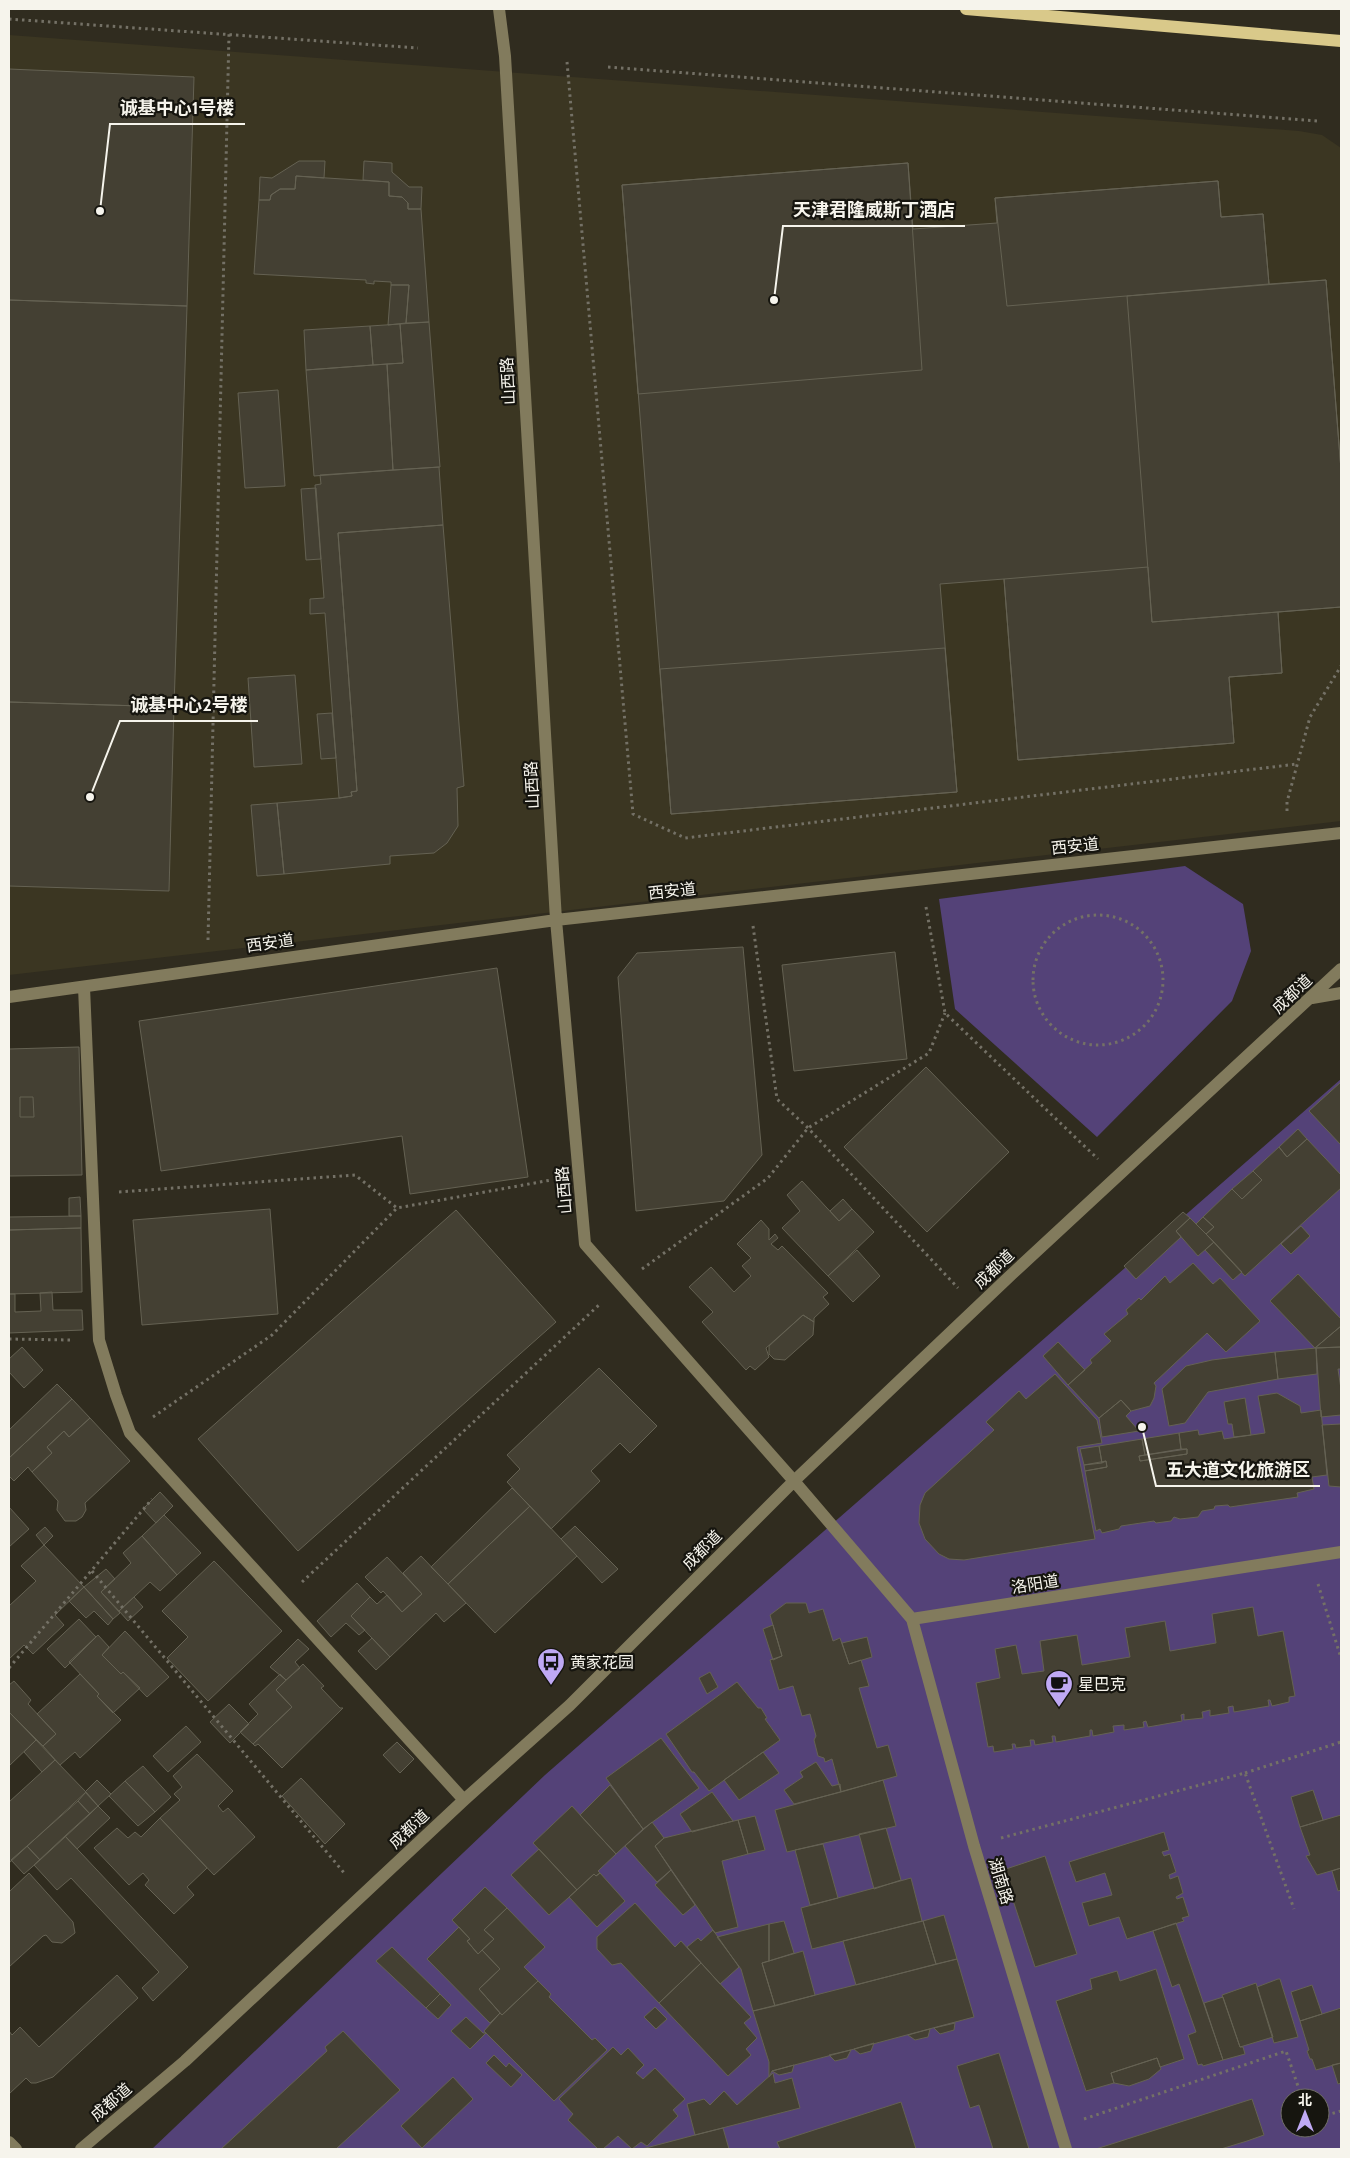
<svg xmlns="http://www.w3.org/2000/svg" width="1350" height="2158" font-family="Cabin,'Noto Sans SC',sans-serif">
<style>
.built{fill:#3b3622}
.green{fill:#544278;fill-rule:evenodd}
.building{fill:#444033;stroke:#656253}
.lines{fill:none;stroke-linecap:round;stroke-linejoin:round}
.path{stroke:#747166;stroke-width:3;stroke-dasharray:2.5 4;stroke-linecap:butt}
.minor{stroke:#827b5d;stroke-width:12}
.major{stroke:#d9c98a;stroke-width:12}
.labels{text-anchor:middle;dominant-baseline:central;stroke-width:4.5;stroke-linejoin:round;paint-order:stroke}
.street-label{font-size:16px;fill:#f6f4ec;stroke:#16150f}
.poi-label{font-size:16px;fill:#f6f4ec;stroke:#16150f;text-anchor:start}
.leader{fill:none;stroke:#f6f4ec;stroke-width:2}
.callout-dot{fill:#f6f4ec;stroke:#16150f;stroke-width:2}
.callout-label{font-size:18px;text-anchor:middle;font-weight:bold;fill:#f6f4ec;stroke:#16150f;stroke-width:4.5;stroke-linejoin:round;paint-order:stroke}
</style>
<rect width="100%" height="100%" fill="#302c1f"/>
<path class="built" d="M9,35L1299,131L1322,135L1341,148V821L9,975Z"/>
<path class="green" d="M1185,866L1243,904L1251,951L1232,1001L1097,1137L955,1009L939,899Z
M1341,1079V2149H152L545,1775ZM1290,2098H1320V2128H1290Z"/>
<path class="building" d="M9,69L194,77L187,306L9,300Z
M299,161H325L324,178L296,176L295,189H280L271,195L270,200H259L260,177L272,178Z
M364,161L392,163V172L409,187H422L421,209H408V203L402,197L389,196V182L363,180Z
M908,163L913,229L997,223L995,198L1218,181L1221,217L1263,214L1269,284L1326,280L1341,470V607L1278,612L1282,673L1229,677L1234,743L1018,760L1004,579L940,584L957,792L671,814L622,185Z
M908,163L922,370L638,394L622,185Z
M296,176L389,182V196L402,197L408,203V209H421L429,322L406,323L409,285H391V282L374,281V284L366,283V280L254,274L259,200H270L271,195L280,189H295Z
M1218,181L1221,217L1263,214L1269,284L1007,306L995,198Z
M1326,280L1341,470V607L1152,622L1127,296Z
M391,285H409L406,323L388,325Z
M9,300L187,306L174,707L9,702Z
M429,322L440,467L393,470L387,364L403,363L400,324Z
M400,324L403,363L373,365L370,326Z
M370,326L373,365L306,370L304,330Z
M387,364L393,470L314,476L306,370Z
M278,390L285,486L245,488L238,393Z
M439,467L443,525L338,533L357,791L351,792L352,796L339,798L325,613L310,614V599L324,598L315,485L321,484L320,475Z
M316,488L321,559L306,560L301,489Z
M443,525L464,786L457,788L458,826L447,843L434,853L390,856V864L284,874L277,803L339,798L352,796L351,792L357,791L338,533Z
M1148,567L1152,622L1278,612L1282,673L1229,677L1234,743L1018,760L1004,579Z
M945,648L957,792L671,814L660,669Z
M295,675L302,764L254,767L248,678Z
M9,702L174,707L169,891L9,886Z
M332,713L336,758L321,759L317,714Z
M277,803L284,874L257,876L251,805Z
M743,947L762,1155L724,1201L636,1211L618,977L637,953Z
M895,952L907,1059L794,1071L782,965Z
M497,968L528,1177L410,1194L402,1136L161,1171L139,1021Z
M79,1047L82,1175L9,1176V1049Z
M926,1067L1009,1152L927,1232L844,1147Z
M1341,1082V1145L1309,1111Z
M20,1097H33L34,1117H20Z
M1298,1129L1307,1139L1287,1157L1279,1147Z
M1307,1139L1341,1175V1188L1245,1276L1206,1234L1214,1227L1203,1217L1232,1189L1242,1199L1262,1180L1253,1171L1279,1147L1287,1157Z
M1253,1171L1262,1180L1242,1199L1232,1189Z
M802,1181L839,1221L852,1209L874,1232L828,1276L782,1228L800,1211L787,1195Z
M80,1197L81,1216H69V1198Z
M843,1199L852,1209L839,1221L830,1211Z
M270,1209L278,1314L142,1325L133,1220Z
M456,1210L556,1322L298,1551L198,1439Z
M1183,1212L1190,1218L1176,1231L1181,1237L1136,1279L1124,1266Z
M81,1216V1228L9,1230V1217Z
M1203,1217L1214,1227L1206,1234L1196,1224Z
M1190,1218L1214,1242L1198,1256L1176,1231Z
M761,1220L769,1229V1240L775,1234L778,1238L771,1244L778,1250L782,1246L828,1293L823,1297L829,1304L814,1318V1322L803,1315L766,1348L769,1357L755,1370L750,1366L746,1370L702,1322L713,1312L689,1287L711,1267L734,1292L751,1276L742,1266L751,1258L737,1244Z
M1301,1226L1310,1236L1291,1254L1281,1244Z
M81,1228L82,1292L9,1294V1230Z
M1214,1242L1242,1272L1233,1280L1205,1250Z
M857,1250L880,1276L853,1302L828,1276Z
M1193,1263L1213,1284L1220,1278L1260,1321L1226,1352L1207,1333L1154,1383L1156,1386L1154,1398L1150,1406L1131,1411L1121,1400L1099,1418L1068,1385L1092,1363L1090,1360L1111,1341L1104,1334L1128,1314L1126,1310L1139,1298L1141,1300L1165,1276L1170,1283Z
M1298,1274L1341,1319V1326L1315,1348L1270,1301Z
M52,1292L53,1310H82L83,1330L9,1333V1294H15V1312L41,1311L40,1293Z
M803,1315L814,1322L813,1335L785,1360L774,1359L769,1354V1346Z
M1341,1326V1347L1315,1348Z
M1058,1342L1085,1370L1068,1385L1043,1356Z
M22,1347L43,1370L24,1388L9,1372V1359Z
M1341,1347V1369H1338L1341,1389V1415L1321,1417L1316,1348Z
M1316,1348L1317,1374L1278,1379L1275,1352Z
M1275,1352L1278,1379L1208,1392L1185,1423L1169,1426L1162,1389L1186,1366L1212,1360Z
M599,1368L657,1426L630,1453L620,1443L591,1471L600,1481L551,1529L507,1482L520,1469L507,1455Z
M1055,1374L1097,1420L1102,1443L1077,1447L1095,1539L964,1560L949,1559L939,1554L925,1539L919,1523L920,1505L925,1493L994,1430L986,1422L1019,1391L1026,1399Z
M57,1384L72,1399L9,1458V1430Z
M1277,1393L1300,1406L1301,1413L1321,1410L1327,1475L1312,1477L1314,1489L1297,1493L1298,1497L1230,1507L1228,1505L1215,1506L1214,1509L1202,1511L1198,1517L1180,1519L1174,1517L1171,1521L1156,1523L1154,1521L1121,1526L1119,1529L1102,1533L1100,1529L1096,1531L1085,1471L1107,1467L1106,1461L1102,1463L1099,1446L1142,1439L1145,1455L1139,1456L1140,1461L1187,1454V1449H1181L1179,1433L1198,1430L1199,1435L1222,1431L1224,1439L1265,1433L1258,1396Z
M1245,1398L1251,1435L1234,1437L1232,1424H1228L1224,1402Z
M72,1399L90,1418L69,1437L64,1431L47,1447L52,1453L32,1472L28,1467L14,1481L9,1476V1458Z
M1121,1400L1131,1411L1126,1416L1139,1431L1102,1437L1099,1418Z
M90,1418L130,1461L85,1503L86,1510L82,1517L76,1521H65L57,1510L58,1501L32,1472L52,1453L47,1447L64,1431L69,1437Z
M1341,1424V1487L1329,1486L1322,1425Z
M1179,1433L1181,1449L1145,1455L1142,1439Z
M1099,1446L1102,1463L1084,1465L1080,1449Z
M1187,1449V1454L1140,1461L1139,1456Z
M1106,1461L1107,1467L1085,1471L1084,1465Z
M512,1488L530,1506L448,1584L431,1567Z
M160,1492L173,1506L156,1523L143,1509Z
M530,1506L577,1556L495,1633L448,1584Z
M9,1507L29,1529L9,1547Z
M164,1515L201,1553L177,1575L142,1536Z
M575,1526L618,1569L602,1583L561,1539Z
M45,1527L53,1536L44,1545L36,1535Z
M142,1536L177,1575L160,1591L150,1582L119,1611L101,1592L131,1563L123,1553Z
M44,1545L84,1587L55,1615L64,1625L33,1654L24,1645L9,1659V1606L36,1581L21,1566Z
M421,1556L466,1603L444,1622L436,1613L390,1657L351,1616L370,1597L377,1604L387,1595L402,1612L422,1594L403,1573Z
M387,1557L422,1594L402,1612L383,1591L381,1593L365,1577Z
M214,1561L282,1631L208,1701L167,1658L188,1637L162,1611Z
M106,1569L115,1579L101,1592L120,1613L113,1619L84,1587Z
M357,1583L370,1597L351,1616L365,1630L359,1635L346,1623L331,1637L317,1621Z
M84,1587L113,1619L108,1625L94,1611L86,1618L69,1601Z
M134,1597L143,1607L128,1621L119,1611Z
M786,1603H806L809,1613L823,1609L833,1641L840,1638L849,1664L861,1660L869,1686L859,1688L877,1748L888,1745L897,1776L841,1792L832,1759L825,1762L824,1758L818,1756L814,1740L816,1736L810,1714L802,1716L793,1686L779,1690L770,1660L782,1656L770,1615Z
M1253,1607L1258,1636L1283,1631L1295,1696L1289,1697V1702L1272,1706L1270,1700H1268L1269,1706L1234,1712L1233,1706L1228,1707L1229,1713L1210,1716V1710L1202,1712L1203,1718L1184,1720V1714L1181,1715L1182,1721L1148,1727L1146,1721L1143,1722L1144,1727L1124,1730V1725L1113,1726L1114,1732L1093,1736L1092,1730H1090V1736L1056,1742L1055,1736H1052L1053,1742L1035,1745L1034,1740H1030L1031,1746L1016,1748L1015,1744H1012L1013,1749L994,1752L993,1746L988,1747L976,1683L1000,1678L995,1649L1016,1645L1022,1674L1044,1671L1040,1641L1077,1635L1082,1665L1130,1657L1125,1628L1165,1621L1170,1651L1216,1643L1212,1614Z
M79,1619L96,1637L65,1668L47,1649Z
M773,1625L782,1656L773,1660L763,1629Z
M125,1631L169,1677L147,1697L123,1672L121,1674L102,1655Z
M98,1635L109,1647L102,1655L121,1674L123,1672L140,1688L113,1713L97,1696L99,1694L69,1662Z
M867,1637L872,1657L849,1664L842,1643Z
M372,1638L390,1657L376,1670L358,1651Z
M298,1639L309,1649L295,1662L300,1668L286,1680L270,1667Z
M303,1664L324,1686L321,1688L340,1708H343L282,1768L258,1744L255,1746L253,1744L292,1707L276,1690Z
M710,1672L718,1687L707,1694L699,1678Z
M80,1674L99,1694L97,1696L121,1720L80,1758L75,1752L60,1765L43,1746L56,1734L37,1714Z
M280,1674L286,1680L276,1690L292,1707L253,1744L240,1732L258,1714L249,1704Z
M14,1681L31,1700L28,1704L56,1734L43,1746L9,1712V1685Z
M737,1682L758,1708H761L767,1718L765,1719L780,1740L709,1791L694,1772H692L666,1734Z
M229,1704L249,1724L230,1743L210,1722Z
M9,1712L36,1740L9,1766Z
M186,1726L201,1742L168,1772L153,1756Z
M661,1738L699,1788L643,1829L606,1778Z
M36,1740L55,1760L42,1772L24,1752Z
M397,1742L414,1759L400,1773L383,1755Z
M763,1752L779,1773L739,1800L724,1780Z
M197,1754L233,1791L218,1806L223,1812L228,1808L255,1837L214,1875L160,1818L180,1800L174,1794L182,1787L173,1776Z
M55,1760L86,1792L9,1863V1802Z
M816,1762L832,1786L840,1784L841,1792L794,1804L784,1790L803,1777L800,1772Z
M143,1766L171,1797L155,1812L125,1781Z
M301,1778L345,1824L325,1844L282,1796Z
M97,1780L111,1794L98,1806L85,1792Z
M883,1780L896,1826L787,1852L775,1810Z
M125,1781L155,1812L138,1826L109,1796Z
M610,1785L643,1829L616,1854L580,1815Z
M1313,1790L1323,1820L1300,1827L1291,1797Z
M86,1792L98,1806L90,1814L78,1801Z
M712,1792L733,1821L692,1832L680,1814Z
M78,1801L90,1814L40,1860L27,1846Z
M98,1806L110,1818L77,1849L65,1836Z
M572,1806L616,1854L598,1871L600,1873L596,1876L594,1874L577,1890L533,1843Z
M1341,1815V1868L1317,1875L1306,1856L1310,1855L1300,1827Z
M755,1816L765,1850L748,1854L738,1820Z
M160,1818L207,1868L187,1887L194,1895L174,1914L145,1885L149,1880L143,1873L129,1885L94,1848L117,1828L128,1838L135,1832L141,1837Z
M738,1820L748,1854L722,1861L738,1927L715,1933L655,1846L664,1838Z
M652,1822L664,1838L655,1846L671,1870L657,1882L625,1846Z
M886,1828L901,1880L874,1889L859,1834Z
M1164,1832L1169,1850L1162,1852L1164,1856L1170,1854L1176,1872L1169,1875L1170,1879L1178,1876L1183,1893L1176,1897L1177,1899L1183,1897L1189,1916L1182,1918L1184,1921L1127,1939L1119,1917L1089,1926L1082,1903L1112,1895L1105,1873L1076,1882L1069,1862Z
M65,1836L188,1967L153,2001L142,1988L159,1972L71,1878L57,1890L34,1865Z
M823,1844L838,1898L810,1905L795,1850Z
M27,1846L40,1860L24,1874L11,1860Z
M539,1849L577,1890L549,1915L511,1875Z
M1045,1856L1077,1954L1035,1967L1003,1870Z
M1341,1868V1890L1338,1891L1332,1871Z
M671,1870L695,1905L683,1915L655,1885Z
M29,1873L73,1922L75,1933L62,1943L52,1942L46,1935L43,1936L9,1967V1892Z
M600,1873L625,1901L597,1927L569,1897L594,1874L596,1876Z
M911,1878L922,1921L812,1949L801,1908Z
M485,1887L507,1908L484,1930L494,1939L478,1954L467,1941L470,1939L452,1920Z
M635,1903L675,1947L681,1941L701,1963L659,2003L621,1963L612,1965L597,1949V1937Z
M507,1908L545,1947L524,1967L538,1981L502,2015L479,1989L500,1969L482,1950L494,1939L484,1930Z
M944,1915L957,1959L936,1964L923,1921Z
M784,1921L794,1953L769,1961V1924Z
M923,1921L936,1964L856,1985L843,1941Z
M1176,1923L1223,2060L1203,2066L1202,2064L1198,2065L1188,2035L1196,2032L1179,1984L1172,1987L1153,1931Z
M769,1924V1961L762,1963L775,2006L753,2011L741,1969L717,1937Z
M459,1927L470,1939L467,1941L478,1954L482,1950L500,1969L479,1989L500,2013L490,2023L427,1959Z
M713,1930L739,1967L720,1984L687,1947L698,1938L701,1941Z
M392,1947L440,1994L426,2008L376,1961Z
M803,1951L815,1995L775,2006L762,1963Z
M957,1959L974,2017L772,2071L769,2077V2062L753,2011Z
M701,1963L751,2017L744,2023L757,2038L746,2049L751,2055L728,2076L659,2003Z
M1156,1969L1184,2059L1160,2067L1157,2058L1111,2073L1114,2083L1086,2091L1056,2001L1092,1989L1090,1979L1117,1971L1120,1981Z
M117,1975L138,1998L53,2077L36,2083H31L26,2078L9,2094V2031L12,2035L20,2027L39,2047Z
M1278,1979H1280L1298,2037L1274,2043L1257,1987Z
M538,1981L551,1994L549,1997L592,2040L595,2038L607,2050L554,2101L484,2031L500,2013L502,2015Z
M1256,1983L1273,2037L1240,2047L1222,1995Z
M1312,1985L1322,2014L1300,2021L1291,1992Z
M440,1994L451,2005L438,2019L426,2008Z
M1223,1997L1240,2047H1243L1245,2054L1223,2060L1204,2003Z
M655,2007L667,2019L656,2029L644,2017Z
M1341,2008V2063L1316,2070L1312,2059H1310L1307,2051L1309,2050L1300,2021Z
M466,2017L483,2033H486L470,2049L451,2031Z
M955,2023L954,2030L940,2034L934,2028Z
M930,2029L928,2037L915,2040L908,2035Z
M343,2031L400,2090L336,2149H221L327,2051L325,2047Z
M874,2043L871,2051L860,2054L854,2049Z
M613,2047L621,2055L628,2048L644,2065L636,2073L643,2079L655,2068L685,2099L673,2110L678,2116L647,2146L641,2142L632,2149L618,2136L603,2149H598L568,2120L573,2114L559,2099Z
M851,2050L847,2058L835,2061L829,2055Z
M999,2053L1029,2149H993L979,2105L970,2108L957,2066Z
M494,2055L506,2067L509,2063L522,2075L511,2087L486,2063Z
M1157,2058L1161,2069L1149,2079L1129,2086L1114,2083L1111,2073Z
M1341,2063V2083L1338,2084L1332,2065Z
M794,2065L792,2072L779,2075L772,2071Z
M773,2073L775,2083L792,2078L800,2108L695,2135L687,2104L704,2099L710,2105L724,2091L737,2105Z
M453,2077L473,2099L422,2148L401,2126Z
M1252,2099L1264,2135L1247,2141L1221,2149H1096Z
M901,2102L916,2149H780L777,2142Z
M723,2128L729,2149H642L695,2135Z"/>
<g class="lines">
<path class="path" d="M9,19L418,48
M567,62L633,814L685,838L1297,764
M608,67L1318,121
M1287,811V802L1310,717L1341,666
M926,907L945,1013L1098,1159
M1033 980a65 65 0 1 1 130 0a65 65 0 1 1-130 0Z
M753,926L777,1099L808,1128L958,1288
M208,940L229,34
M119,1192L355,1175L397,1208
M642,1269L768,1178L808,1128L929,1053L945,1013
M9,1339L71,1340
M153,1417L272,1335L397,1208L551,1180
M92,1571L345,1874
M302,1582L601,1303
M1318,1584L1341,1658
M9,1668L152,1499
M1245,1773L1341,1742
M1001,1838L1245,1773L1294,1909
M1320,2117L1341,2111
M1084,2119L1286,2051L1302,2098"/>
<path class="minor" d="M499,9L505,56L556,920L585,1244L794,1481L912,1619L974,1846L1066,2149
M84,987L99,1340L116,1395L130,1433L464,1800
M9,997L556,920L1341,833
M1312,998L1341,993
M912,1619L1341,1552
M9,2142L16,2149
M81,2149L185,2061L464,1800L570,1705L794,1481L1012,1274L1341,969"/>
<path class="major" d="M966,9L1341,41"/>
</g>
<defs>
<symbol id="bus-pin" viewBox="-11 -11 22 30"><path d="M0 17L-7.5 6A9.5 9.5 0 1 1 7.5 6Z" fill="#bfa9f4" stroke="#16150f"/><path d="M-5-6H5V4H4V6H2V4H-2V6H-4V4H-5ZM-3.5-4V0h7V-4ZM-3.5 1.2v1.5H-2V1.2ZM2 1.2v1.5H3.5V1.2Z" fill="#111"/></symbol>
<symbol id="cafe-pin" viewBox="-11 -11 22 30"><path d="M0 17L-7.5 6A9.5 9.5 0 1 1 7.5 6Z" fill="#bfa9f4" stroke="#16150f"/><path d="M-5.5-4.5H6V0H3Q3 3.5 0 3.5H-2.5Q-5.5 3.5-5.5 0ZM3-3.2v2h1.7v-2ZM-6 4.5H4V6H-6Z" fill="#111"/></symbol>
</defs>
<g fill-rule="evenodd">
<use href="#bus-pin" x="535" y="1646" width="32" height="43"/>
<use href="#cafe-pin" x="1043" y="1668" width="32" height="43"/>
</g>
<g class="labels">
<g class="street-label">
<text transform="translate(508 381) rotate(-93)">山西路</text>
<text transform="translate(532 785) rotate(-93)">山西路</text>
<text transform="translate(1075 846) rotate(-6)">西安道</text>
<text transform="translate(672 891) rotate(-6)">西安道</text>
<text transform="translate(270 943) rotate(-8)">西安道</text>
<text transform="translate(1292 994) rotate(-43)">成都道</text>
<text transform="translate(564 1190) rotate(-95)">山西路</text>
<text transform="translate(994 1269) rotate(-43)">成都道</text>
<text transform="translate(702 1550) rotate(-45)">成都道</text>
<text transform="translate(1035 1584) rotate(-9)">洛阳道</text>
<text transform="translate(409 1829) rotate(-43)">成都道</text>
<text transform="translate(1001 1881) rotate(73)">湖南路</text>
<text transform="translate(111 2102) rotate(-41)">成都道</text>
</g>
<g class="poi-label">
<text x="570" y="1662">黄家花园</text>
<text x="1078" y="1684">星巴克</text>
</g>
</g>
<path class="leader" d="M100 211L110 124H245M774 300L783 226H965M90 797L120 721H258M1142 1427L1156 1486H1320"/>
<g class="callout-dot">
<circle cx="100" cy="211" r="5"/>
<circle cx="774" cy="300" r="5"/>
<circle cx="90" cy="797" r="5"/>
<circle cx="1142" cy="1427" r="5"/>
</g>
<g class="callout-label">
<text x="177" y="114">诚基中心1号楼</text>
<text x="874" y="216">天津君隆威斯丁酒店</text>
<text x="189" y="711">诚基中心2号楼</text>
<text x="1238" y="1476">五大道文化旅游区</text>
</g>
<rect width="1350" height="2158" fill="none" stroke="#f6f4ec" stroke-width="20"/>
<g transform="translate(1305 2113)"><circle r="24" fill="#16150f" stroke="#706e67"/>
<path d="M0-4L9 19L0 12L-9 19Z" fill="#bfa9f4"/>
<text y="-8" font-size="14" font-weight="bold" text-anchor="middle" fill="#f6f4ec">北</text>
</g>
</svg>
